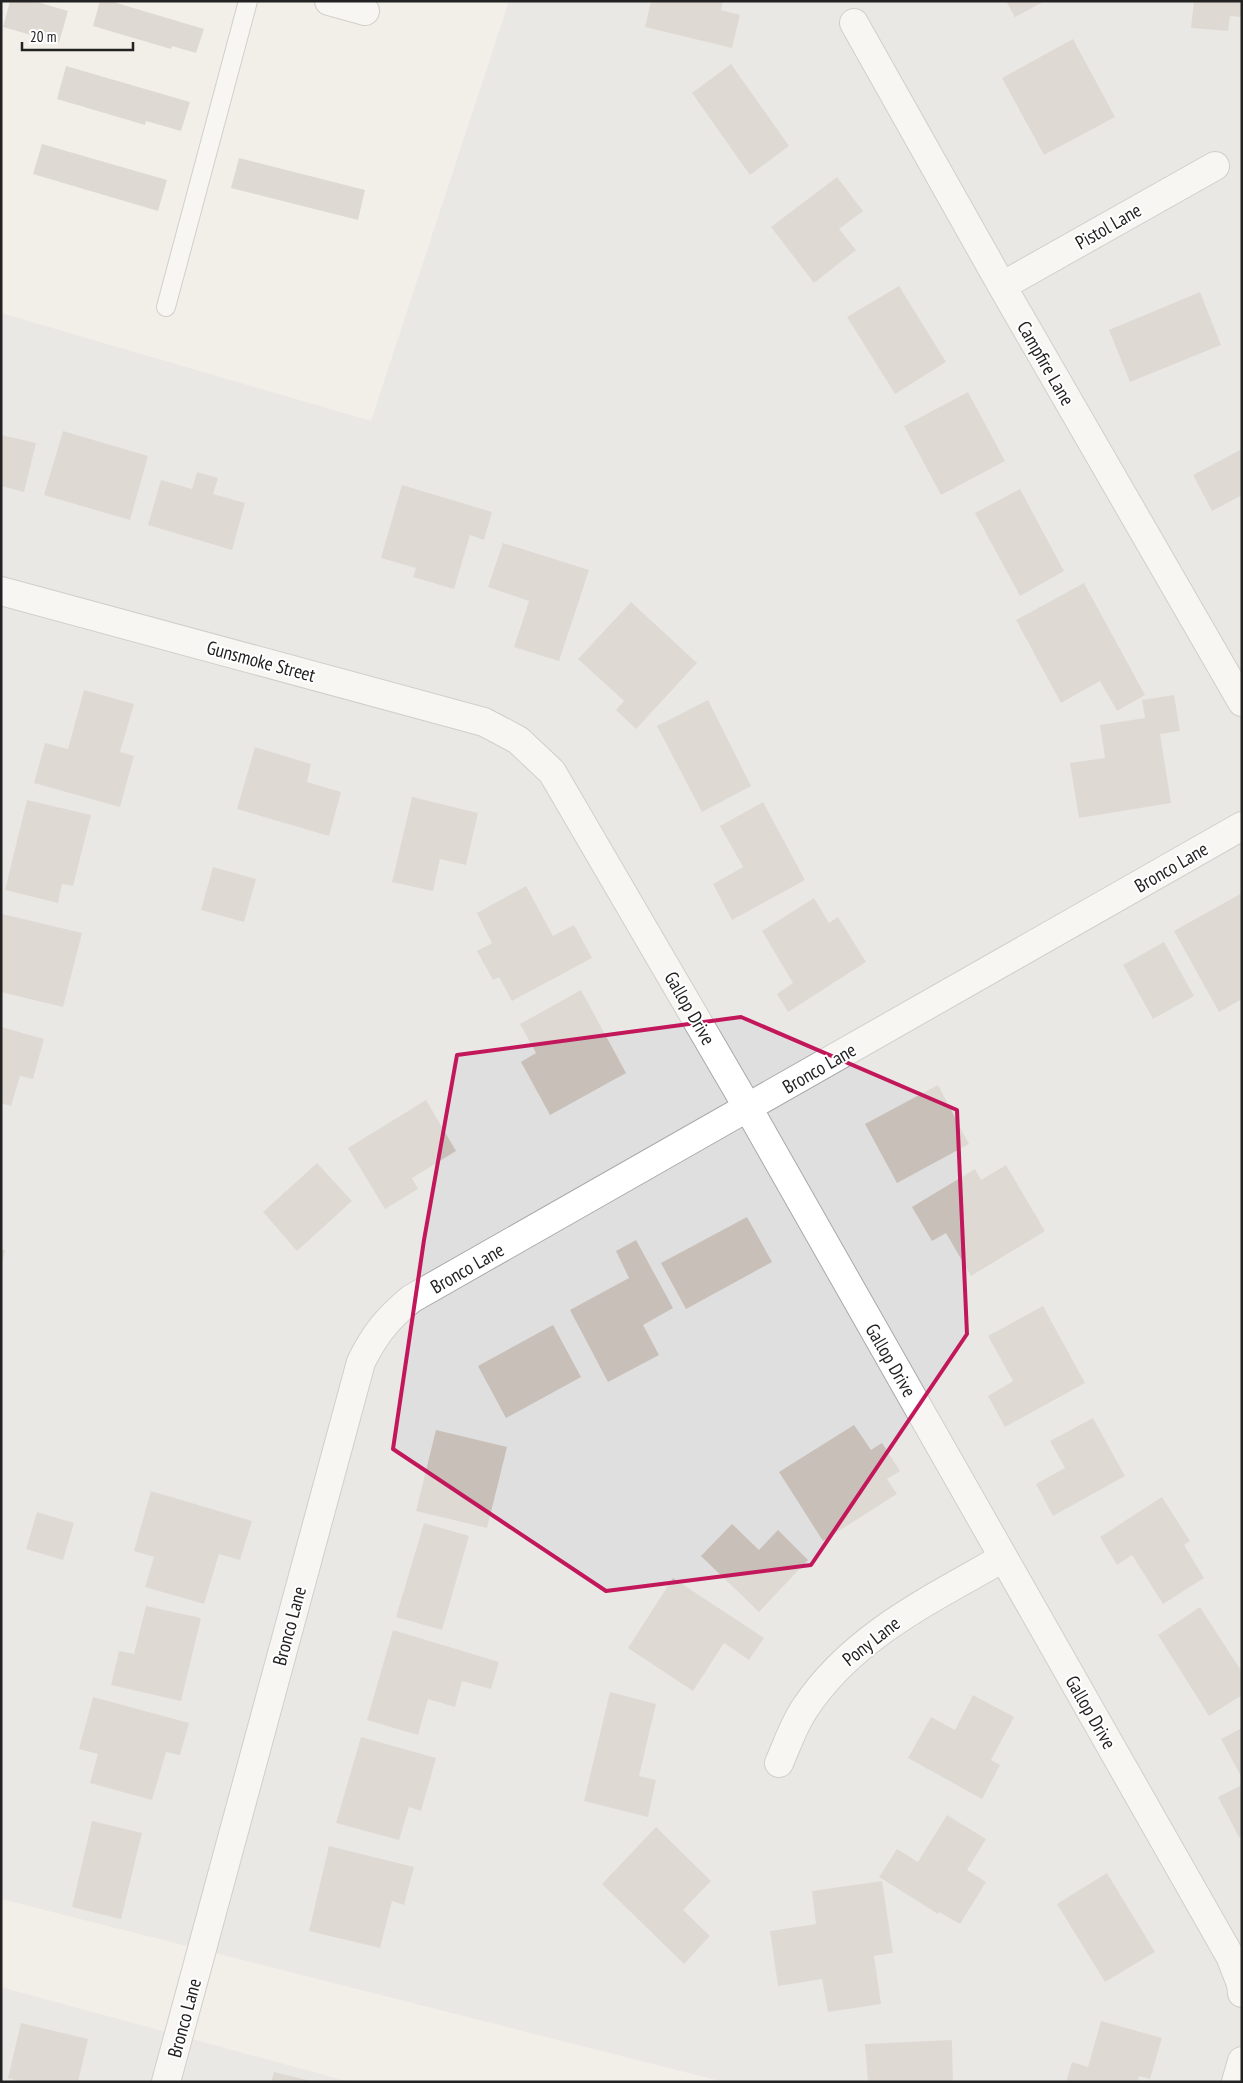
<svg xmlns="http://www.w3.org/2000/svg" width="1243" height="2083" font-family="'PT Sans Narrow',sans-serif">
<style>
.residential{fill:#e0dfdf}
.building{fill:#c7bfb8}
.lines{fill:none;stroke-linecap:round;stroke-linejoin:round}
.service-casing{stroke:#a9a9a9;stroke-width:20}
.minor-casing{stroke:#a9a9a9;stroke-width:30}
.service{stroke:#fff;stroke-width:18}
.minor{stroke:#fff;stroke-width:28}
.marked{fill:none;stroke:#c2185b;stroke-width:4;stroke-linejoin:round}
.labels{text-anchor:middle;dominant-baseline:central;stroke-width:4;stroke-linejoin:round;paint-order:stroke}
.street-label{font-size:19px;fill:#222;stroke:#fff}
</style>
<rect width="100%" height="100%" fill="#f2efe9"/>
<path class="residential" d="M509,1H1242V2082H724L1,1899V313L371,421Z
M1,1987L350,2082H1Z"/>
<path class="building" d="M10,1H34L68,11L59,43L3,27Z
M100,1H110L204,29L196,53L172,46L171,49L93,26Z
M651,1H723L721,10L740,15L732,48L645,27Z
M1006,1H1045L1015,17Z
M1194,1H1242V17L1230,16L1228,31L1191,28Z
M1073,39L1115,117L1044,155L1002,78Z
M731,64L789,146L750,175L692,93Z
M66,66L190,102L181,131L146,121L145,125L57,99Z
M42,144L167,180L158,211L33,174Z
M239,158L365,190L358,220L231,188Z
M837,177L863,211L839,229L856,250L814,283L771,227Z
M899,286L946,362L895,394L847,317Z
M1200,292L1221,345L1130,382L1109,330Z
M968,392L1005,461L941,495L904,426Z
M63,431L148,456L130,520L44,495Z
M1,435L36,443L24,492L1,486Z
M1242,449V495L1212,511L1193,475Z
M197,472L218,478L213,494L245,503L232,550L148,525L161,480L192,489Z
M402,485L492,512L484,540L470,535L454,589L413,577L416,568L381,558Z
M1020,489L1064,571L1020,596L975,513Z
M503,543L589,570L559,661L514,647L529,601L488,587Z
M1084,583L1145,695L1117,711L1100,681L1061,703L1016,620Z
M631,602L697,663L636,729L616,710L624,701L578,659Z
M84,690L134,704L120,752L134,756L120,807L34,783L45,743L68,749Z
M1174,695L1180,731L1160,734L1171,803L1079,818L1070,763L1105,758L1100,725L1145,718L1142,700Z
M708,700L751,786L702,812L657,726Z
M255,747L311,764L307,782L341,792L329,836L237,809Z
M412,797L478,813L466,865L440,859L433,891L392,882Z
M27,800L91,815L73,886L62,884L58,903L5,890Z
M763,802L805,880L732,920L713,884L743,867L720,826Z
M213,867L256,879L244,922L201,910Z
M526,886L553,936L574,925L592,958L512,1001L499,977L493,980L477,951L492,943L477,913Z
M1242,893V999L1219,1012L1174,931Z
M814,898L829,923L838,917L866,962L788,1012L777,994L793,983L762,931Z
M2,914L82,933L63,1007L1,992Z
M1164,942L1194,996L1153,1019L1123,965Z
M581,990L626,1073L550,1115L521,1062L536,1053L520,1024Z
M1,1027L44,1039L33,1079L20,1076L11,1106L1,1103Z
M938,1085L969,1144L897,1183L865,1124Z
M426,1100L456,1151L412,1178L418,1189L385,1209L348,1148Z
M317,1163L352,1201L297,1251L263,1212Z
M1006,1165L1045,1231L971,1276L946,1233L932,1241L912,1207L975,1169L981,1180Z
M747,1217L772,1262L686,1309L661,1263Z
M636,1240L673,1308L643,1325L659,1355L608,1382L570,1310L629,1278L616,1251Z
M1,1249L5,1250L2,1264L1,1263Z
M1043,1306L1085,1383L1005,1427L988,1396L1013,1381L988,1336Z
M553,1325L581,1377L506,1418L478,1366Z
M1093,1418L1125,1476L1053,1516L1036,1484L1065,1468L1050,1441Z
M854,1425L871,1450L882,1443L900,1471L887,1479L897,1494L823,1541L779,1472Z
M436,1430L507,1447L487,1528L416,1511Z
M151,1491L252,1521L240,1560L219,1554L204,1604L145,1587L154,1557L134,1551Z
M1162,1497L1190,1541L1184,1545L1204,1578L1163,1604L1132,1555L1117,1565L1100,1537Z
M37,1512L74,1523L63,1560L26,1549Z
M424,1523L469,1536L442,1630L396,1617Z
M732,1524L759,1550L778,1530L808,1560L759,1612L701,1556Z
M673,1578L764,1638L749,1660L724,1643L693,1691L628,1648Z
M146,1606L201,1618L181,1701L111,1685L119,1651L134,1654Z
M1200,1607L1242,1672V1695L1209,1716L1158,1635Z
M393,1630L499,1662L491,1689L462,1681L455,1707L428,1699L418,1735L367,1720Z
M610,1692L656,1704L639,1776L656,1780L648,1817L584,1801Z
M973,1695L1014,1717L991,1760L1000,1765L982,1799L908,1758L931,1717L955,1730Z
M93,1697L189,1723L180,1755L166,1752L152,1800L90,1783L98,1754L79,1749Z
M1242,1728V1778L1221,1739Z
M361,1737L436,1758L421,1811L409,1807L399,1840L336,1823Z
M1242,1785V1836L1239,1837L1218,1797Z
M947,1815L986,1839L967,1870L986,1882L960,1924L939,1912L938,1914L879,1877L897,1849L918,1862Z
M92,1821L142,1833L121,1919L72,1907Z
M656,1827L711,1881L683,1910L710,1936L684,1964L602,1884Z
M329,1846L414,1867L404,1905L392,1901L380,1948L309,1931Z
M1107,1873L1155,1952L1105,1982L1057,1904Z
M882,1881L893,1953L874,1956L881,2004L828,2012L822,1979L778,1986L770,1931L816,1924L812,1891Z
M1101,2021L1162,2038L1150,2079L1139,2076L1138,2082H1066L1072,2062L1088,2067Z
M21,2023L88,2039L78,2082H23L8,2078Z
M952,2040L953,2082H868L865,2044Z
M274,2072L311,2081V2082H271Z"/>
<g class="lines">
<defs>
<path id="service" d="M166,307L248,1"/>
<path id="minor" d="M329,1L365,11
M854,23L1002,286L1242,702
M1002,286L1215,166
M1,591L484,722L518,740L552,772L748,1108L1230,1956L1241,1984L1242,1993
M779,1763C787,1745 794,1724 805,1708C853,1636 930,1600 1003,1558
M166,2082L361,1362C375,1334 387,1319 411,1299L1242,826
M1236,2082L1242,2061"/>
</defs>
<use href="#service" class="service-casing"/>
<use href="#minor" class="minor-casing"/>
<use href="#service" class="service"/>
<use href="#minor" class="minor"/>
</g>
<path d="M0 0H1243V2083H0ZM741,1017L957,1110L967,1334L811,1565L606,1591L393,1449L424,1240L457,1055Z" fill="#f2efe9" fill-opacity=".55" fill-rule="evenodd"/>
<path class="marked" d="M741,1017L957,1110L967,1334L811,1565L606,1591L393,1449L424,1240L457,1055Z"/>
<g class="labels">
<g class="street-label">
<text transform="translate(1108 226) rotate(-30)">Pistol Lane</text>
<text transform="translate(1046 363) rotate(60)">Campfire Lane</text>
<text transform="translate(261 661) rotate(15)">Gunsmoke Street</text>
<text transform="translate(1171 867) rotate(-30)">Bronco Lane</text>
<text transform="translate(690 1008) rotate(60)">Gallop Drive</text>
<text transform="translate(819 1068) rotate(-30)">Bronco Lane</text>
<text transform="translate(467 1268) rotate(-30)">Bronco Lane</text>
<text transform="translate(891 1360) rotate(60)">Gallop Drive</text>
<text transform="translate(289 1626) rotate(-75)">Bronco Lane</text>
<text transform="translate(871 1641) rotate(-38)">Pony Lane</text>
<text transform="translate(1091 1712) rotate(60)">Gallop Drive</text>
<text transform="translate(184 2018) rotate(-75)">Bronco Lane</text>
</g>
</g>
<rect width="1243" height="2083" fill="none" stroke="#222222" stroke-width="5"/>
<path d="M22 42v8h111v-8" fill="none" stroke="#222222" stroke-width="2.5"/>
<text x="30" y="42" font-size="15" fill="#222222" stroke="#ffffff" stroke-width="4" paint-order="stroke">20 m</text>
</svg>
